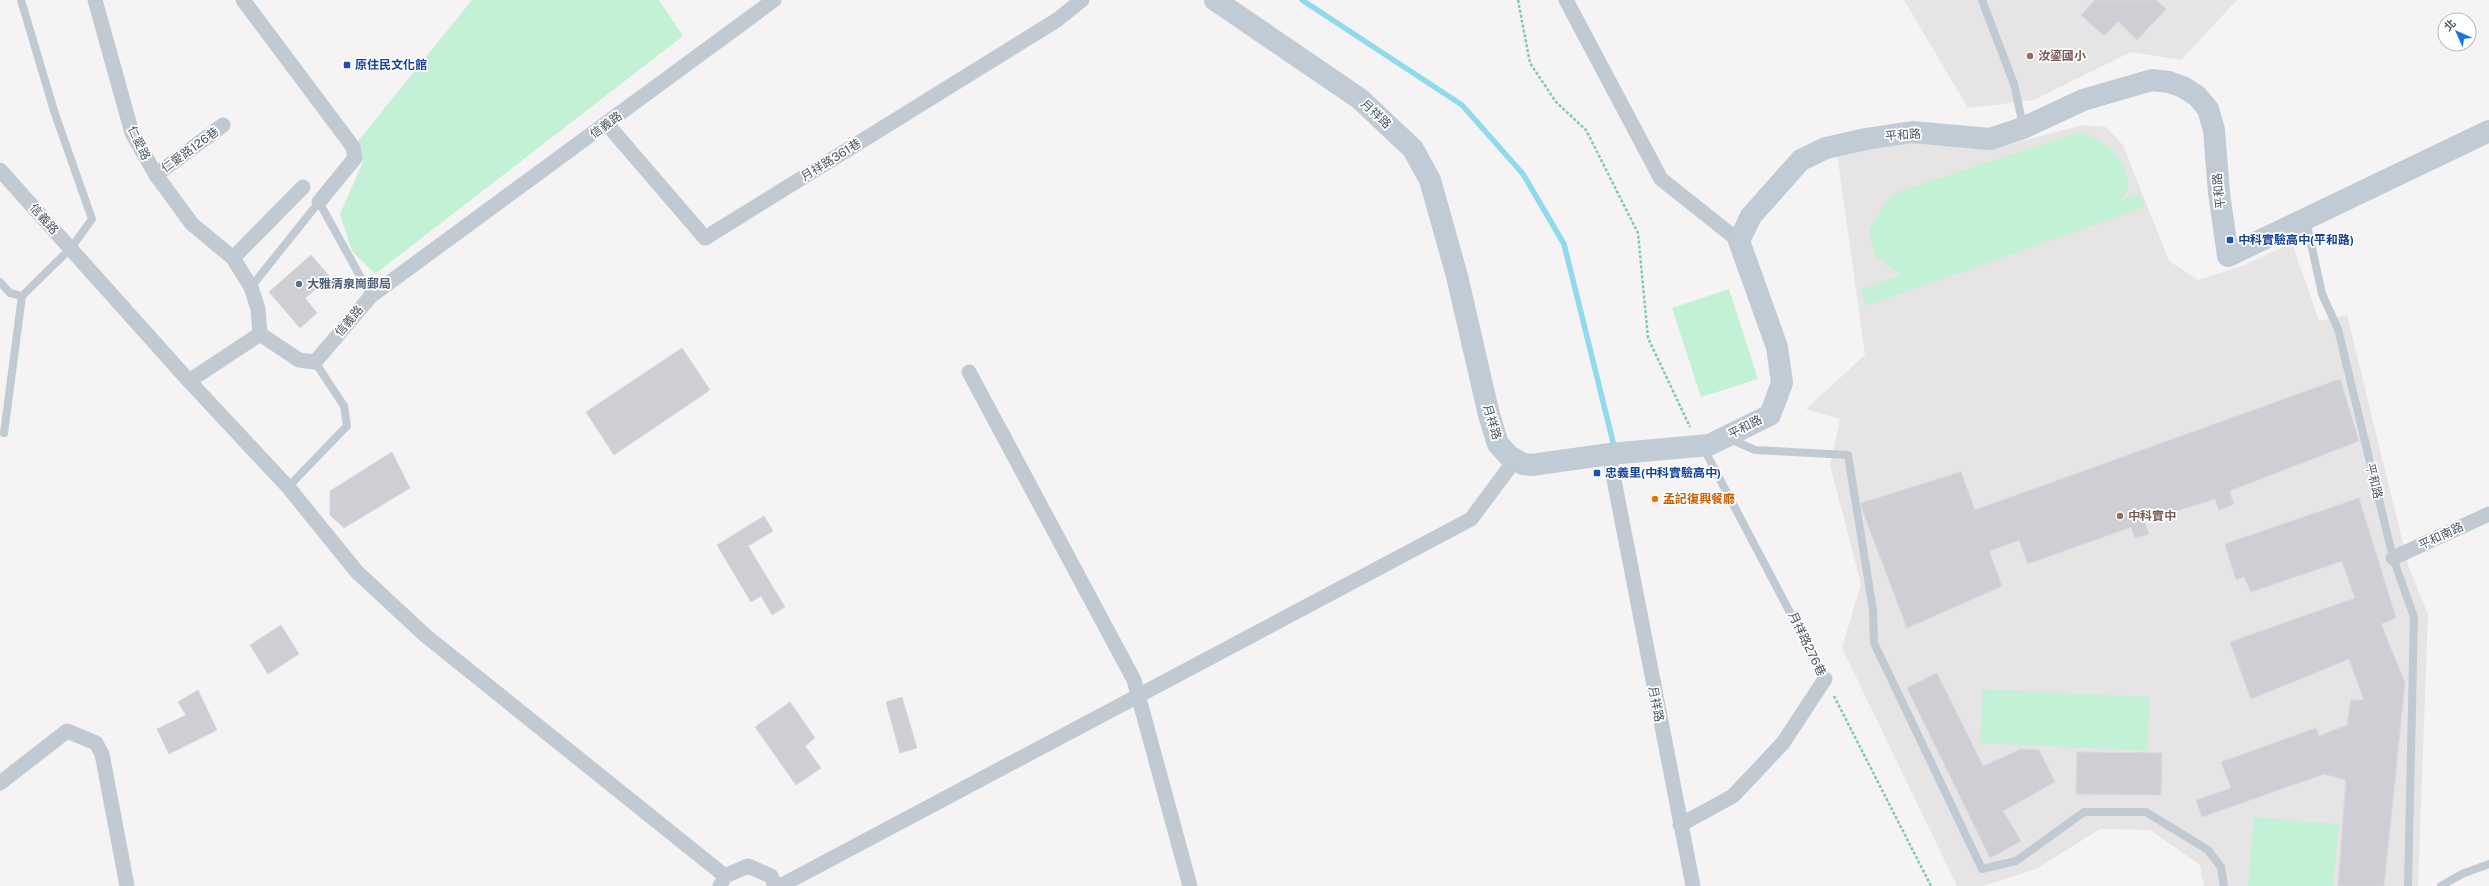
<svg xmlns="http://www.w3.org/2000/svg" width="2489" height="886" font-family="'Public Sans','Noto Sans TC',sans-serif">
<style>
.education{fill:#e6e4e5}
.green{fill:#c3f1d5}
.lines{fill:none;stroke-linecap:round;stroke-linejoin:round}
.stream{stroke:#90daee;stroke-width:5.5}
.building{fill:#cdcfd5;stroke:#d7d9de}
.path{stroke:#7ad0a6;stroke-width:2.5;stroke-dasharray:3 2;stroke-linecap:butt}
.lane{stroke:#c1cad2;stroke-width:8}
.street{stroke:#c1cad2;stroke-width:15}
.secondary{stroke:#c1cbd6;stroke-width:22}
.education-dot{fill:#8d6e63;stroke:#fff;stroke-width:1.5}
.transit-dot{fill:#1a4fb4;stroke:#fff;stroke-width:1.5}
.service-dot{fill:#5c6f8a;stroke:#fff;stroke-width:1.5}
.food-dot{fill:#e8710a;stroke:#fff;stroke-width:1.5}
.labels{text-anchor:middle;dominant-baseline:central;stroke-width:3.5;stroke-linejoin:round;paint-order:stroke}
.education-label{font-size:12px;font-weight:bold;fill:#785e54;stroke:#fff;text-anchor:start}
.transit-label{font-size:12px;font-weight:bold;fill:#164399;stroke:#fff;text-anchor:start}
.street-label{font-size:12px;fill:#4a5661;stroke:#fff}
.service-label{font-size:12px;font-weight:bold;fill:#4e5e75;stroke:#fff;text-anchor:start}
.food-label{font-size:12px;font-weight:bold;fill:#c56008;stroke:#fff;text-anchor:start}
</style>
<rect width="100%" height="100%" fill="#f5f3f3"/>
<path class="education" d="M1904,0H2237L2181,60L2131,52L2034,100L1968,108Z
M2084,125L2106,127L2123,145L2169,261L2198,280L2242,266L2292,243L2319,321L2347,315L2409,568L2428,614L2418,886H2204L2200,865L2150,830L2100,829L2036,869L1983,886H1957L1842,648L1861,584L1830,465L1840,419L1806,409L1865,355L1837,153L1879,142L1938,140L1998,147Z"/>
<path class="green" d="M472,0H659L683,36L375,274L352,251L340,214L363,162L354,146Z
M2080,132C2103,139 2134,163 2127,191C2126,194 2122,198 2120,201L2139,193L2145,207L1866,306L1861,289L1902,275L1875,256L1869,231L1885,203L1897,192Z
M1729,289L1758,379L1701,397L1672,308Z
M1983,689L2150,697L2147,751L1980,743Z
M2254,817L2339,824L2333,886H2248Z"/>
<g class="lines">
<path class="stream" d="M1302,0L1462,105L1523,174L1564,244L1615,450"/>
</g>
<path class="building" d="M2095,0H2156L2166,9L2137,40L2118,21L2104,36L2081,15Z
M311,255L330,277L305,298L317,313L300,328L269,292Z
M682,348L710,390L614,455L586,412Z
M2340,379L2359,441L2229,491L2234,504L2219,510L2215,499L2144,521L2149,534L2135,538L2131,527L2028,564L2019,540L1989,551L2002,586L1907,628L1863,512L1861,503L1961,472L1975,510Z
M392,452L410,488L344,528L330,515V491Z
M2359,498L2396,618L2381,624L2405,683L2384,886H2338L2346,780L2324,774L2202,817L2196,800L2231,788L2221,762L2316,728L2319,736L2347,725L2351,700H2364L2349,659L2251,699L2230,642L2355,598L2342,561L2251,592L2244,577L2236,580L2225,544Z
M764,516L773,531L748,546L785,607L772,615L761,596L751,602L717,545Z
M281,625L299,654L268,674L250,645Z
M1937,673L1983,766L2021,749L2039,750L2055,782L2003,811L2021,841L1990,858L1907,688Z
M198,690L217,730L169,754L157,729L186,715L178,702Z
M902,697L917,748L900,753L886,702Z
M790,702L815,738L805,746L821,768L796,785L755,727Z
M2077,752L2162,753L2161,795L2076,794Z"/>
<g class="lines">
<path class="path" d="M1518,0L1530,63L1556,102L1586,130L1638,233L1648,338L1690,427
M1834,696L1931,886"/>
<path class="lane" d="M1982,0L2014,84L2023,126
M2306,220L2322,294L2338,329L2393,558L2414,617L2408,886
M0,282L10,293L22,296L71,248L92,219L55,114L21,0
M251,287L319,202L371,296
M4,433L22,296
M1728,438L1755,450L1848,455L1873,610L1874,643L1982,869L2016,861L2084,812H2146L2208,850L2221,867L2224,886
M1703,447L1825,679
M288,487L347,426L344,406L315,362
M2441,886L2462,874L2489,864"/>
<path class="street" d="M95,0L132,133L156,175L192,224L233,258L251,287L258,309L260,334
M243,0L353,147L355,158L319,202
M1566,0L1661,179L1739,241
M607,124L705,238L1057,20L1082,0
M0,170L189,381L260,334L299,360L315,362L371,296L774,0
M156,175L223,125
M233,258L303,187
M969,372L1134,680L1190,886
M189,381L288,487L357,572L426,636L725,876
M1609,454L1693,886
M2393,558L2489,514
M0,783L67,731L96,743L102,754L127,886
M1680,825L1733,796L1783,743L1825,679
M720,886L725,876L748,866L771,876L775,886
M780,886L1471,519L1515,460"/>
<path class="secondary" d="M1215,0L1360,99L1413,149L1430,180L1457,276L1489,415L1498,444L1509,456L1523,464L1531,465L1610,454L1709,445L1770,415L1782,383L1777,347L1739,241L1751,216L1801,160L1826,148L1866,139L1912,132L1990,139L2023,128L2083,100L2152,80L2169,82L2183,87L2197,96L2208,109L2214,130L2219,193L2228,256L2489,131"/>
</g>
<g class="education-dot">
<circle cx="2030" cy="56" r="4"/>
<circle cx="2120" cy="516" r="4"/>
</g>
<g class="transit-dot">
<rect x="343" y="61" width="8" height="8" rx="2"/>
<rect x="2226" y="236" width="8" height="8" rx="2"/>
<rect x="1593" y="469" width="8" height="8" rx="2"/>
</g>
<circle class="service-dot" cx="299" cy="284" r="4"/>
<circle class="food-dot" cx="1655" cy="499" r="4"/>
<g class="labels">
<g class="education-label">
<text x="2038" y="56">汝鎏國小</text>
<text x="2128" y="516">中科實中</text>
</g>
<g class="transit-label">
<text x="355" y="65">原住民文化館</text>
<text x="2238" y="240">中科實驗高中(平和路)</text>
<text x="1605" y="473">忠義里(中科實驗高中)</text>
</g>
<g class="street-label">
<text transform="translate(1376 114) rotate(43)">月祥路</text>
<text transform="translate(606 125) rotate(-36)">信義路</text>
<text transform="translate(1903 135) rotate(-4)">平和路</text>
<text transform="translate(139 143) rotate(64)">仁愛路</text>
<text transform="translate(190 150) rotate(-36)">仁愛路126巷</text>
<text transform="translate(831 160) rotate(-32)">月祥路361巷</text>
<text transform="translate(2219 191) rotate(-96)">平和路</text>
<text transform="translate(44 219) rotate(48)">信義路</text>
<text transform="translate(349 321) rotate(-50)">信義路</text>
<text transform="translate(1492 422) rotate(73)">月祥路</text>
<text transform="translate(1745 427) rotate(-27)">平和路</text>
<text transform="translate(2374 481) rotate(76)">平和路</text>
<text transform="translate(2441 536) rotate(-25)">平和南路</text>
<text transform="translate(1807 644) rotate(64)">月祥路276巷</text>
<text transform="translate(1656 704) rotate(79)">月祥路</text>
</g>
<g class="service-label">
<text x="307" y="284">大雅清泉崗郵局</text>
</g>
<g class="food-label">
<text x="1663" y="499">孟記復興餐廳</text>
</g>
</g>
<g transform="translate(2457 32) rotate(315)"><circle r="19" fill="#ffffff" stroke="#b7bbc0"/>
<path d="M0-3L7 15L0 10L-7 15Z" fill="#1a73e8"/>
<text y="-6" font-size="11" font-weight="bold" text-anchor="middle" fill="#4a5661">北</text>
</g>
</svg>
